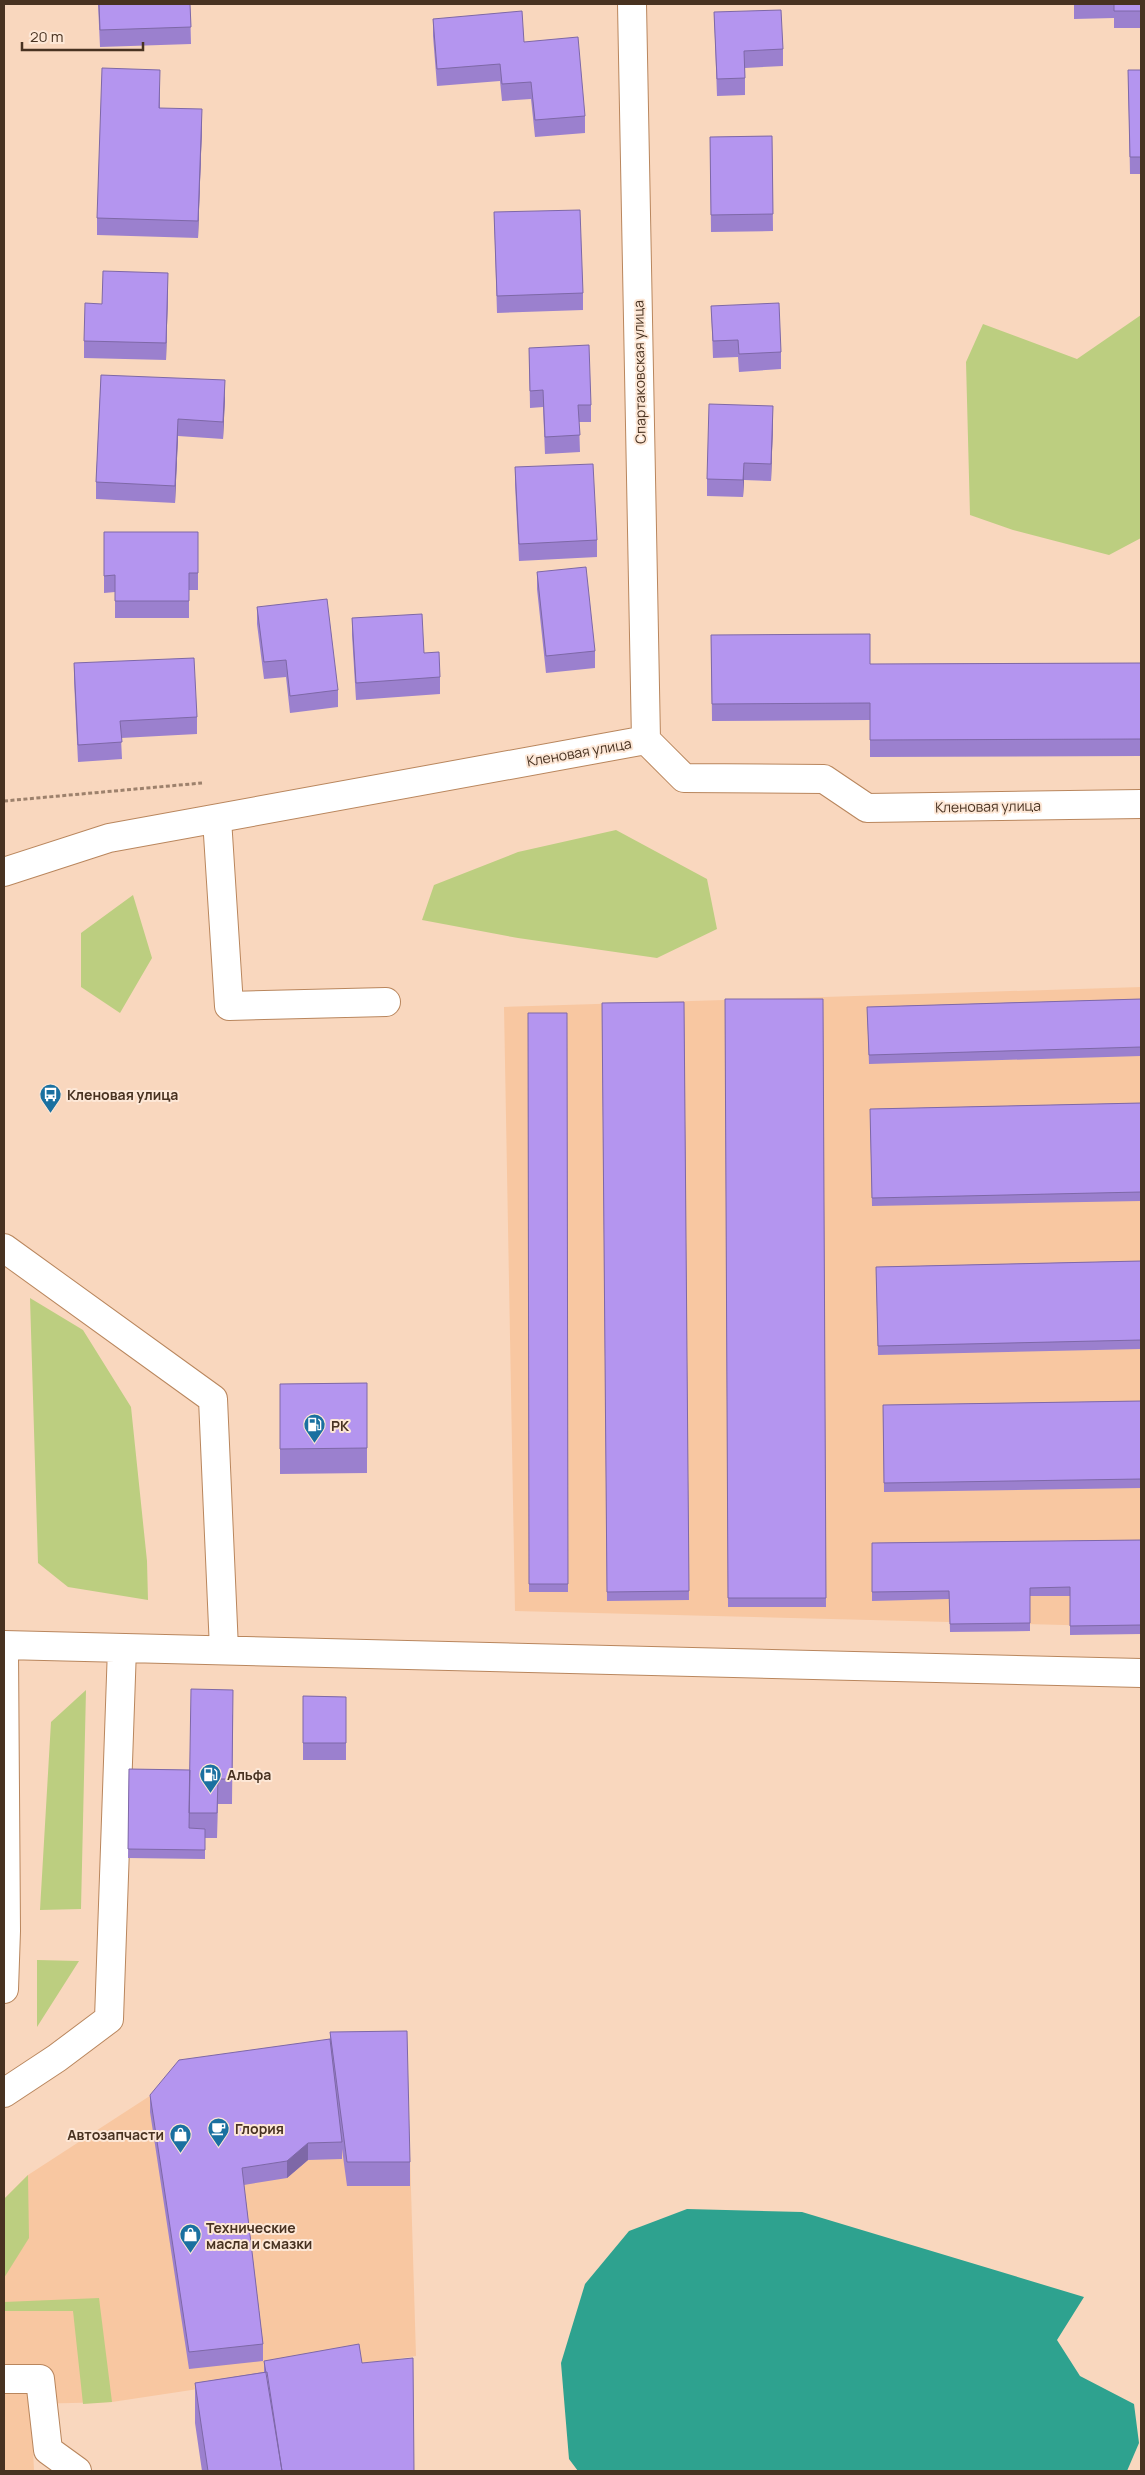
<svg xmlns="http://www.w3.org/2000/svg" width="1145" height="2475" font-family="Manrope,sans-serif">
<style>
.built{fill:#f8c7a1}
.green{fill:#bcce80}
.water{fill:#2ea28f}
.lines{fill:none;stroke-linecap:round;stroke-linejoin:round}
.minor-casing{stroke:#b9865d;stroke-width:30}
.path{stroke:#9d816c;stroke-width:3;stroke-dasharray:4 2.5;stroke-linecap:butt}
.minor{stroke:#fff;stroke-width:28}
.wall{fill:#9b80ce}
.shaded-wall{fill:#7e68a7}
.building{fill:#b495ef;stroke:#7e68a7}
.labels{text-anchor:middle;dominant-baseline:central;stroke-width:4;stroke-linejoin:round;paint-order:stroke}
.street-label{font-size:14px;fill:#483221;stroke:#fde7d6}
.poi-label{font-size:14px;font-weight:bold;fill:#483221;stroke:#fde7d6;text-anchor:start}
</style>
<rect width="100%" height="100%" fill="#f9d7be"/>
<path class="built" d="M1141,987V1627L515,1611L504,1007Z
M407,2056L416,2356L112,2402L31,2404L34,2471H4V2199L28,2175L179,2077Z"/>
<path class="green" d="M1141,315V538L1109,555L1013,530L970,515L966,362L983,324L1077,359Z
M616,830L707,879L717,929L657,958L518,938L422,920L434,885L518,852Z
M133,895L152,958L120,1013L81,987V933Z
M30,1298L83,1330L131,1407L147,1561L148,1600L68,1587L38,1563Z
M86,1690L81,1909L40,1910L51,1722Z
M37,1960L79,1961L37,2027Z
M28,2175L29,2238L4,2278V2199Z
M99,2298L112,2402L83,2404L73,2311H4V2302Z"/>
<path class="water" d="M687,2209L802,2212L1084,2297L1057,2340L1080,2376L1134,2404L1139,2443L1127,2471H578L569,2459L561,2363L585,2284L629,2231Z"/>
<g class="lines">
<defs>
<path id="minor" d="M632,4L646,740
M646,740L684,778L824,779L867,808L1141,804
M217,819L229,1006L386,1002
M4,872L109,838L646,740
M4,1248L213,1399L224,1649
M4,1645L1141,1673
M4,1652L6,1931L4,1989
M4,2093L57,2058L109,2019L122,1648
M4,2379H40L48,2450L77,2471"/>
</defs>
<use href="#minor" class="minor-casing"/>
<path class="path" d="M4,801L202,783"/>
<use href="#minor" class="minor"/>
</g>
<path class="wall" d="M98,4H190L191,44L100,47Z
M1074,4H1141V28H1114V18L1074,19Z
M714,12L783,49V66L745,68V95L717,96Z
M433,19L524,42L585,116V133L535,137L531,99L502,101L500,81L437,86L433,36Z
M1128,70H1141V174H1130Z
M160,87V108L202,126L198,238L97,235V218Z
M772,136L773,231L711,232L710,137Z
M494,212L583,293V310L497,313Z
M168,290L166,360L84,358V341L102,304Z
M711,306L781,352V369L739,372L738,357L713,358Z
M529,348L591,405V422H579L580,452L545,454L543,407L530,408Z
M101,375L225,397L223,439L178,436L175,503L96,499V482Z
M773,423L771,481L744,480L743,497L707,496V479Z
M515,467L597,540V557L519,561L515,484Z
M104,532H198V590H189V618H115V592L104,593Z
M537,572L595,651V668L546,673L537,589Z
M257,607L338,690V707L290,713L286,677L264,679L257,624Z
M352,618L424,653L440,677V694L356,700L352,635Z
M711,635L870,664L1141,663V756L870,757V720L712,721Z
M74,663L197,717V734L121,738L122,759L78,762L74,680Z
M725,999H823L826,1607H728Z
M1141,999V1056L869,1064L867,1007Z
M684,1002L689,1600L607,1601L602,1003Z
M528,1013H567L568,1592H529Z
M1141,1103V1201L872,1206L870,1109Z
M1141,1261V1349L878,1355L876,1267Z
M367,1383V1473L280,1474V1384Z
M1141,1401V1488L884,1492L883,1405Z
M1141,1540V1634L1070,1635V1596H1030V1631L950,1632L949,1599L872,1601V1543Z
M303,1696L346,1697V1760H303Z
M233,1714L232,1804H218L217,1838H205V1859L128,1858L129,1769L190,1770Z
M330,2032L410,2162V2186H347L342,2149V2159L308,2160L287,2178L244,2185L263,2344V2361L189,2369L150,2112V2095L330,2039Z
M264,2361L362,2363L414,2471H202L195,2423V2383L264,2372Z"/>
<path class="shaded-wall" d="M202,109V126L198,238V221Z
M168,273V290L166,360V343Z
M225,380V397L223,439V422Z
M773,406V423L771,481V464Z
M178,419V436L175,503V486Z
M744,463V480L743,497V480Z
M308,2143V2160L287,2178V2161Z"/>
<path class="building" d="M99,4H190L191,27L100,30Z
M1114,4H1141V11H1114Z
M781,10L783,49L744,51L745,78L717,79L714,12Z
M522,11L524,42L578,37L585,116L535,120L531,82L502,84L500,64L437,69L433,19Z
M102,68L160,70L159,108L202,109L198,221L97,218Z
M1128,70H1141V157H1130Z
M772,136L773,214L711,215L710,137Z
M580,210L583,293L497,296L494,212Z
M103,271L168,273L166,343L84,341L85,303L102,304Z
M779,303L781,352L739,354L738,340L713,341L711,306Z
M589,345L591,405H578L580,435L545,437L543,390L530,391L529,348Z
M101,375L225,380L223,422L178,419L175,486L96,482Z
M709,404L773,406L771,464L744,463L743,480L707,479Z
M593,464L597,540L519,544L515,467Z
M104,532H198V573H189V601H115V575L104,576Z
M586,567L595,651L546,656L537,572Z
M327,599L338,690L290,696L286,660L264,662L257,607Z
M422,614L424,653L439,652L440,677L356,683L352,618Z
M870,634V664L1141,663V739L870,740V703L712,704L711,635Z
M194,658L197,717L120,721L122,742L78,745L74,663Z
M725,999H823L826,1598H728Z
M1141,999V1047L869,1055L867,1007Z
M684,1002L689,1591L607,1592L602,1003Z
M528,1013H567L568,1584H529Z
M1141,1103V1192L872,1198L870,1109Z
M1141,1261V1340L878,1346L876,1267Z
M367,1383V1448L280,1449V1384Z
M1141,1401V1479L884,1483L883,1405Z
M1141,1540V1625L1070,1626V1587L1030,1588V1623L950,1624L949,1591L872,1592V1543Z
M191,1689L233,1690L232,1779H218L217,1813H189Z
M303,1696L346,1697V1743H303Z
M129,1769L190,1770L189,1828L205,1829V1850L128,1849Z
M407,2031L410,2162H347L330,2032Z
M330,2039L342,2142L308,2143L287,2161L242,2168L263,2344L189,2352L150,2095L179,2060Z
M359,2344L362,2363L413,2358L414,2471H282L264,2361Z
M267,2372L282,2471H208L195,2383Z"/>
<defs>
<symbol id="bus-pin" viewBox="-11 -11 22 30"><path d="M0 17L-7.5 6A9.5 9.5 0 1 1 7.5 6Z" fill="#1a70a0" stroke="#fde7d6"/><path d="M-5-6H5V4H4V6H2V4H-2V6H-4V4H-5ZM-3.5-4V0h7V-4ZM-3.5 1.2v1.5H-2V1.2ZM2 1.2v1.5H3.5V1.2Z" fill="#fff"/></symbol>
<symbol id="fuel-pin" viewBox="-11 -11 22 30"><path d="M0 17L-7.5 6A9.5 9.5 0 1 1 7.5 6Z" fill="#1a70a0" stroke="#fde7d6"/><path d="M-5.5-6h7V0h2V4h1.3V-2.5L3-4.5l.8-.8L6-3V5H2.5V1h-1V6h-7ZM-4.2-4.7v3.2H.2V-4.7Z" fill="#fff"/></symbol>
<symbol id="cafe-pin" viewBox="-11 -11 22 30"><path d="M0 17L-7.5 6A9.5 9.5 0 1 1 7.5 6Z" fill="#1a70a0" stroke="#fde7d6"/><path d="M-5.5-4.5H6V0H3Q3 3.5 0 3.5H-2.5Q-5.5 3.5-5.5 0ZM3-3.2v2h1.7v-2ZM-6 4.5H4V6H-6Z" fill="#fff"/></symbol>
<symbol id="shop-pin" viewBox="-11 -11 22 30"><path d="M0 17L-7.5 6A9.5 9.5 0 1 1 7.5 6Z" fill="#1a70a0" stroke="#fde7d6"/><path d="M-5-2.5h2.3a2.7 3.5 0 0 1 5.4 0H5L5.5 6h-11ZM-1.5-2.5h3a1.5 2.3 0 0 0-3 0Z" fill="#fff"/></symbol>
</defs>
<g fill-rule="evenodd">
<use href="#bus-pin" x="38" y="1082" width="25" height="34"/>
<use href="#fuel-pin" x="302" y="1412" width="25" height="34"/>
<use href="#fuel-pin" x="198" y="1762" width="25" height="34"/>
<use href="#cafe-pin" x="206" y="2116" width="25" height="34"/>
<use href="#shop-pin" x="168" y="2122" width="25" height="34"/>
<use href="#shop-pin" x="178" y="2222" width="25" height="34"/>
</g>
<g class="labels">
<g class="street-label">
<text transform="translate(639 372) rotate(-91)">Спартаковская улица</text>
<text transform="translate(579 752) rotate(-10)">Кленовая улица</text>
<text transform="translate(988 806) rotate(-1)">Кленовая улица</text>
</g>
<g class="poi-label">
<text x="67" y="1094">Кленовая улица</text>
<text x="331" y="1425">РК</text>
<text x="227" y="1774">Альфа</text>
<text x="235" y="2128">Глория</text>
<text x="164" y="2134" text-anchor="end">Автозапчасти</text>
<text x="206" y="2227">Технические<tspan x="206" dy="16">масла и смазки</tspan></text>
</g>
</g>
<rect width="1145" height="2475" fill="none" stroke="#483221" stroke-width="10"/>
<path d="M22 42v8h121v-8" fill="none" stroke="#483221" stroke-width="2.5"/>
<text x="30" y="42" font-size="15" fill="#483221" stroke="#fde7d6" stroke-width="4" paint-order="stroke">20 m</text>
</svg>
